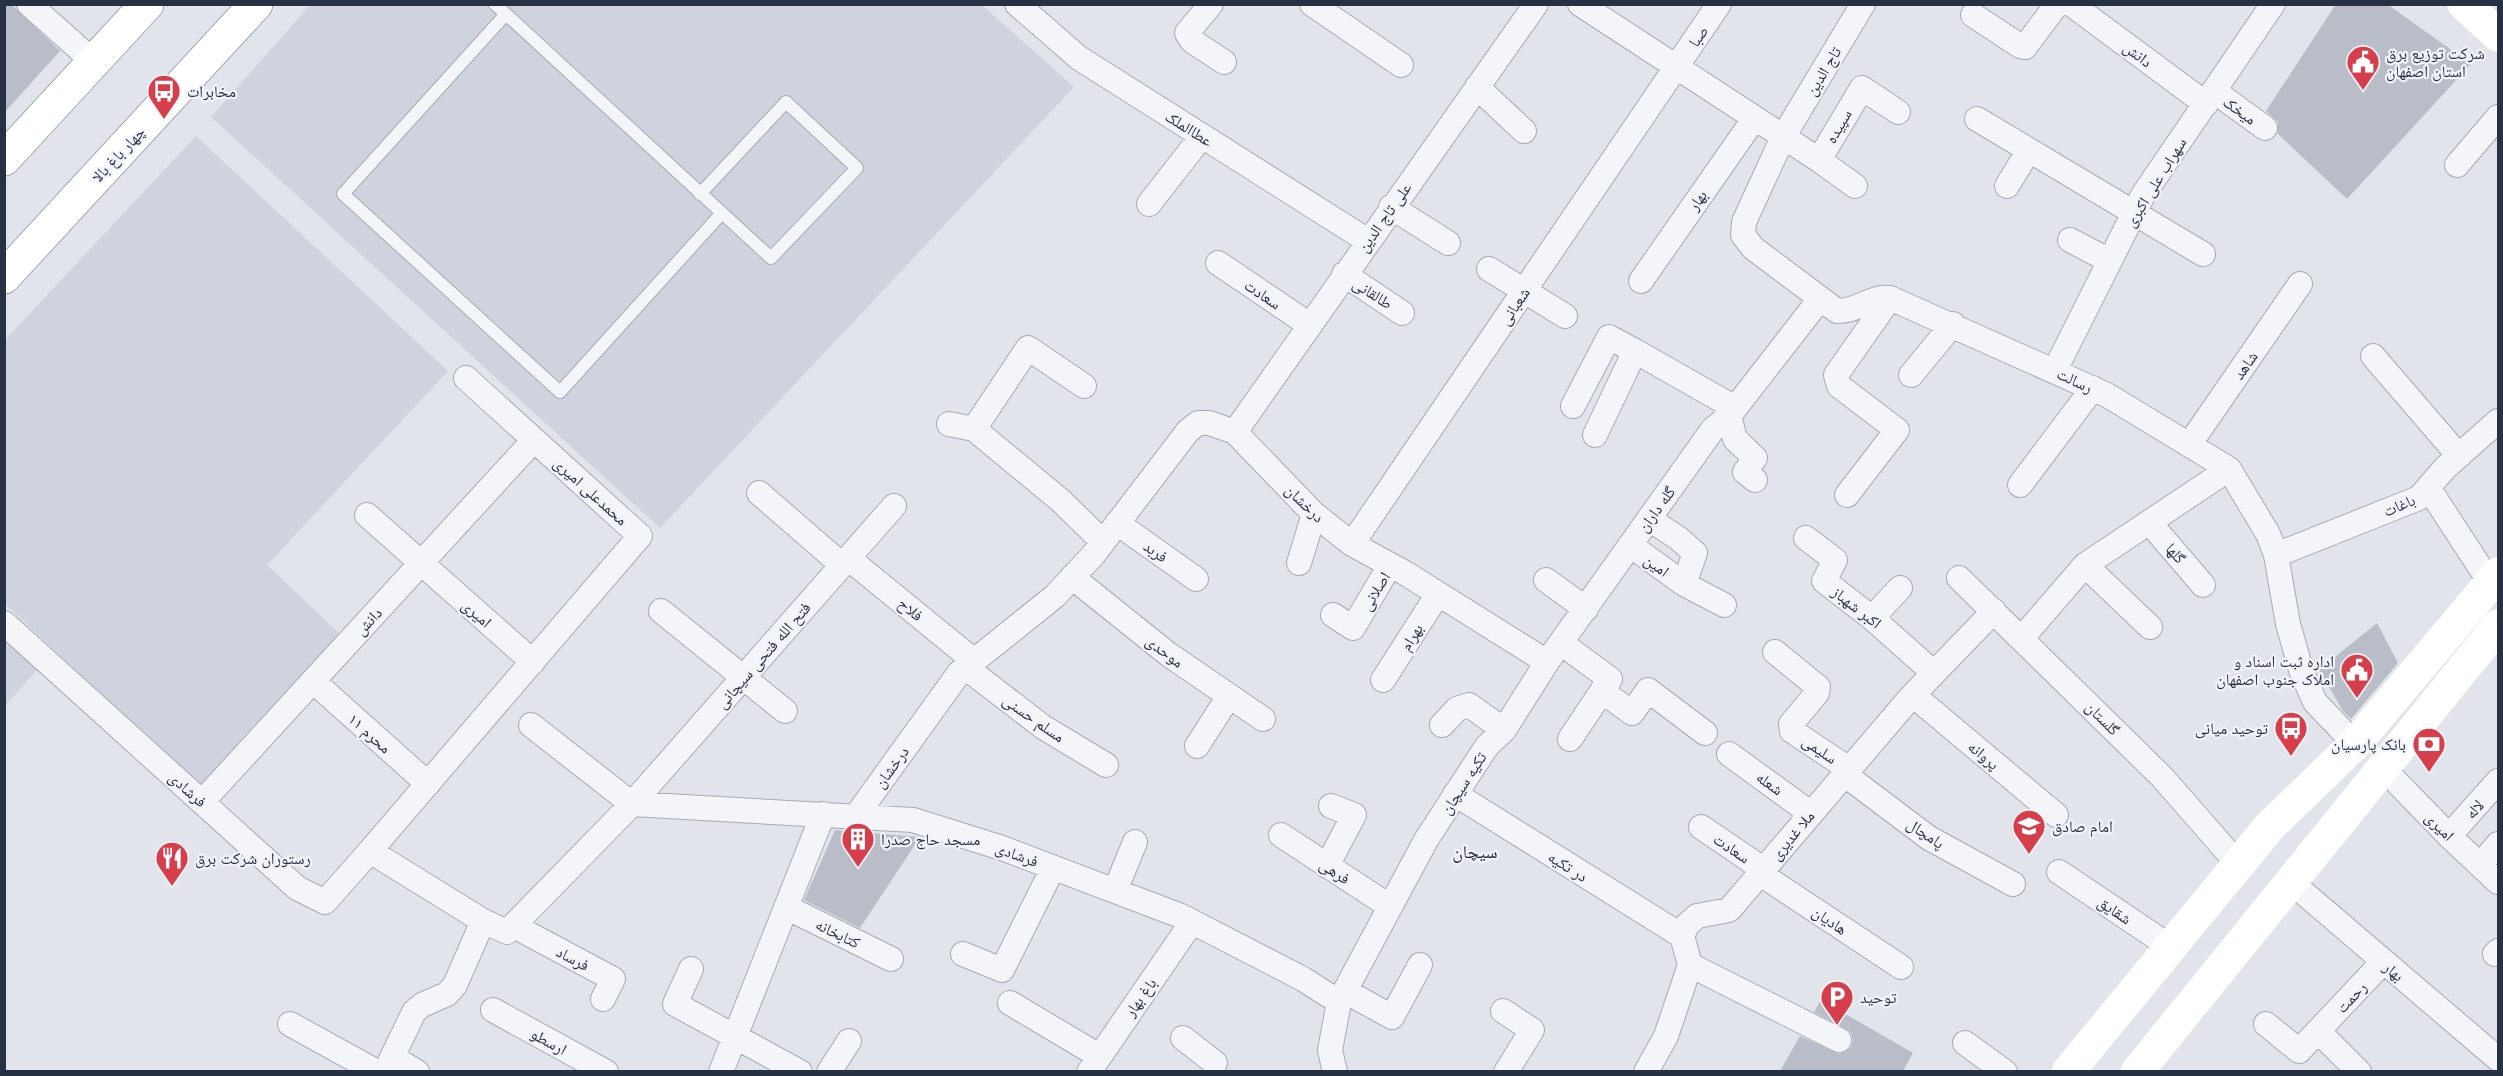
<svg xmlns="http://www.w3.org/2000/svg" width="2503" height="1076" font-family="'PT Sans','Noto Naskh Arabic',sans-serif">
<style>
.built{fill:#cfd3dd}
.building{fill:#b8bdc8}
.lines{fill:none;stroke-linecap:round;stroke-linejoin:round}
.service-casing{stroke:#a6aab5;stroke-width:14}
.minor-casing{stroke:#a6aab5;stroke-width:26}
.primary-casing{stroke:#9fa7b7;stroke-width:35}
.service{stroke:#f4f5f8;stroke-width:12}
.minor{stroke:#f4f5f8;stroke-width:24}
.secondary{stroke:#fff;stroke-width:33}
.primary{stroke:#fff;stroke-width:33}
.labels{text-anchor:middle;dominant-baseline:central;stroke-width:4.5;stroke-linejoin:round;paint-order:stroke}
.street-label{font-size:16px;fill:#283043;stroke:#f1f3f8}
.poi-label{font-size:16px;fill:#283043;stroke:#f1f3f8;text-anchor:start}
.neighbourhood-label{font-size:18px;fill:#1a2134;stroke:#f1f3f8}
</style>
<rect width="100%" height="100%" fill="#e1e4eb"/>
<path class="built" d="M311,4L982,5L1074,87L660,528L211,117Z
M196,136L448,371L267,565L342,636L201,787L5,604L4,341Z
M5,641L37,670L5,706Z"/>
<path class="building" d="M4,4H11L60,51L4,113Z
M2336,4H2387L2471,64L2347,199L2278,134V122L2266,111Z
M2377,623L2398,663L2351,719L2343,711L2319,670Z
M835,830L920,837L860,928L804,900Z
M1821,1000L1913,1053L1903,1071H1780L1800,1036L1839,1054L1851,1047L1853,1040L1851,1032L1814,1012Z"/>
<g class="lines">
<defs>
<path id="service" d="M495,4L771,258L857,168L786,102L700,194
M506,14L343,194L560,392L722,213"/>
<path id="minor" d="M29,4L94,62
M1017,4L1079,58L1368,241
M1211,4L1187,33L1192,41L1224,62
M1312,4L1401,65
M1580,4L1819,160L1862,88L1898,112
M1863,4L1783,137L1744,222L1743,235L1753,248L1837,311C1857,312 1872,295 1890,298L2107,395L2229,469L2268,534L2276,555L2288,624L2301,670L2315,702L2355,744
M2071,4L2206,104
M1973,15L2020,46L2025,47L2057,4
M1477,87L1524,131
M2214,91L2265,128
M1977,119L2203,254
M1819,160L1855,186
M2457,165L2498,117
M2007,186L2029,150
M1149,204L1202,136
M1391,207L1448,243
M2070,240L2110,261
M1218,263L1308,324
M1489,269L1565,316
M1344,274L1402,313
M1641,281L1754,119
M2373,356L2459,456
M2055,370L2143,195L2273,4
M1911,375L1953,324
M1084,386L1028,348L974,429L1060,500L1103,542
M1573,406L1609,337L1635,351
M1729,416L1735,439L1755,458L1745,472L1755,480
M949,424L974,429
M1235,432L1536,4
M1595,435L1635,351L1735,408
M2189,445L2300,284
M2020,485L2093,388
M2429,489L2491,584
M759,493L842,565
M1847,495L1897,430L1839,386L1836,375L1890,298
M367,515L533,662
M1649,519L1678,538L1695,553L1684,584L1724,605
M2149,522L2203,585
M1117,523L1196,579
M1806,538L1835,560L1824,581L1872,618L1934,673
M1352,544L1719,4
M1630,545L1684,584
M2276,555L2419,498L2445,468L2498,421
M848,558L973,660
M1299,563L1314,514
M2085,565L2150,627
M1072,577L1168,654L1263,719
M1959,578L2162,777L2239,865
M1546,580L1586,609
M661,611L785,711
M1333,615L1353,628L1390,565
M1872,618L1900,588
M4,623L297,888L325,902L370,851L483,921L507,932L632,804L913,820L1002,848L1181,916L1303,979L1339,1002
M2022,638L2085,565L2229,469
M1561,643L1610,679L1602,691L1632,713L1648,690L1705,733
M1775,652L1818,687L1817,693L1791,724L1792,731L1849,769
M965,667L1043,727L1106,765
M1383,680L1438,594
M313,681L428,784
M1913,695L2056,815
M531,725L632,804L894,506
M1442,725L1457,709L1469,705L1504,730
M1570,739L1602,691
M1197,746L1229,696
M1729,754L1810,813
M2383,768L2449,836L2498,882
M1844,774L1929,838L2013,884
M1455,794L1682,936
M202,802L534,440
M856,816L959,673L1055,596L1094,554L1188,431L1198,423H1209L1235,432L1314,514L1352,544L1405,573L1547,662
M1701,827L1763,869
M1281,835L1389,906
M2449,836L2498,781
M370,851L640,536L466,378
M2480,865L2498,844
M1327,866L1354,815L1331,806
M2059,872L2172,948
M1759,873L1901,967
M2291,882L2498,1059
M1115,891L1135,842
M786,907L891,959
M514,926L613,979L603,999
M963,954L1002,970L1053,868
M2495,954L2498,951
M1690,965L1839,1040
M691,969L675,1004L800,1072
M1345,991L1392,1017L1420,965
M1010,1003L1099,1056
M493,1010L606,1072
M1503,1011L1532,1030L1506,1072
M290,1024L377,1072
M2266,1024L2299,1051L2383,962
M2318,1031L2359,1072
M1183,1038L1215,1063
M1965,1043L2005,1072
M392,1057L417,1072
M385,1072L414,1012L422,1005L447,994L455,985L483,921
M721,1072L823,814
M829,1072L849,1041
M1089,1072L1192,922
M1335,1072L1330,1050L1339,1002L1426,840L1487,746L1504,730L1547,662L1713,429L1729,416L1820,299
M1646,1072L1666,1036L1690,965L1682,936L1687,925L1697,916L1729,910L1910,698L1994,611"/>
<path id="primary" d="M4,159L147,4
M4,277L256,4"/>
</defs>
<use href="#service" class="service-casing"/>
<use href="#minor" class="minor-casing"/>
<use href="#primary" class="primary-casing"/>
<use href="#service" class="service"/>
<use href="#minor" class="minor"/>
<path class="secondary" d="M2464,4L2498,35
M2068,1072L2270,826L2355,744L2498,574
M2137,1072L2498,626"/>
<use href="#primary" class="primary"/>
</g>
<defs>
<symbol id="civic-pin" viewBox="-11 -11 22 30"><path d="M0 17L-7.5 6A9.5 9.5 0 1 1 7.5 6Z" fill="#d73e4c" stroke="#f1f3f8"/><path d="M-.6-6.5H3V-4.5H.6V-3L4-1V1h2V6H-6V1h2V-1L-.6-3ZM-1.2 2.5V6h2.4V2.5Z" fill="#fff"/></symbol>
<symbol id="bus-pin" viewBox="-11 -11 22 30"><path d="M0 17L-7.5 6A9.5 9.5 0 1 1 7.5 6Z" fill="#d73e4c" stroke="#f1f3f8"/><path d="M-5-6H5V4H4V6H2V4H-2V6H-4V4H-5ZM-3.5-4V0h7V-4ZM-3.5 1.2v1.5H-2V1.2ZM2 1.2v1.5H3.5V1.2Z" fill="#fff"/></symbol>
<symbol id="bank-pin" viewBox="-11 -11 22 30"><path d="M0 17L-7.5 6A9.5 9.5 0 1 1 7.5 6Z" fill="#d73e4c" stroke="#f1f3f8"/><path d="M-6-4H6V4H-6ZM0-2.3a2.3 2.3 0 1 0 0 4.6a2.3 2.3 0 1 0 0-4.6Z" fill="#fff"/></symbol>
<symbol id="school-pin" viewBox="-11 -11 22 30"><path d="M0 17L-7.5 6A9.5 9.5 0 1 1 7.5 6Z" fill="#d73e4c" stroke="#f1f3f8"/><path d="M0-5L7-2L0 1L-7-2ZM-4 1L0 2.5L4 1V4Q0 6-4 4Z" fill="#fff"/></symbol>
<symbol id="building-pin" viewBox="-11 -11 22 30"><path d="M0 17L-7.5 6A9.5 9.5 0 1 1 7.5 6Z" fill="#d73e4c" stroke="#f1f3f8"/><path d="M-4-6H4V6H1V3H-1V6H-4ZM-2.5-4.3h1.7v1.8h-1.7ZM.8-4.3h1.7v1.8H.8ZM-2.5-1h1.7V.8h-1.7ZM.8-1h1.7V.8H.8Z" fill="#fff"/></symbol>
<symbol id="restaurant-pin" viewBox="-11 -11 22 30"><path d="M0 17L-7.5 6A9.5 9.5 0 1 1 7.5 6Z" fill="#d73e4c" stroke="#f1f3f8"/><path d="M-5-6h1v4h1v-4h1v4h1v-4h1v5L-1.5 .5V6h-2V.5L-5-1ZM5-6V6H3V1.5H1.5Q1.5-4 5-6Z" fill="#fff"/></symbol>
<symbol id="parking-pin" viewBox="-11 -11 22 30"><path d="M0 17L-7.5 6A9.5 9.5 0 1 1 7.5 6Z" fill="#d73e4c" stroke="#f1f3f8"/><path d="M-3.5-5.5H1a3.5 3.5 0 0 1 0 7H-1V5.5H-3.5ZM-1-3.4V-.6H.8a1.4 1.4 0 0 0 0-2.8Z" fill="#fff"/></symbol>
</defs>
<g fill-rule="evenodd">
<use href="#civic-pin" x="2344" y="43" width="38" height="52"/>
<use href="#bus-pin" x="145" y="72" width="38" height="52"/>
<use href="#civic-pin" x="2338" y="651" width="38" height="52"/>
<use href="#bus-pin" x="2272" y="709" width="38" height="52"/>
<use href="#bank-pin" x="2410" y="725" width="38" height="52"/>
<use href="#school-pin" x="2010" y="807" width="38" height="52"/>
<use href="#building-pin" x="839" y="820" width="38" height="52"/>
<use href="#restaurant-pin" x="153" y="839" width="38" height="52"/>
<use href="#parking-pin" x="1818" y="978" width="38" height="52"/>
</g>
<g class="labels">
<g class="street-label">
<text transform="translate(1698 36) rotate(-56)">صبا</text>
<text transform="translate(2138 54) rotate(37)">دانش</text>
<text transform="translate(1823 71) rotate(-59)">تاج الدین</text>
<text transform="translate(2240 110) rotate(36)">میخک</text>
<text transform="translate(1838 126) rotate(-60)">سپیده</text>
<text transform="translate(1189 128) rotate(32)">عطاالملک</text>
<text transform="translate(118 154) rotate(-47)">چهار باغ بالا</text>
<text transform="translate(2155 182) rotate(-58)">سهراب علی اکبری</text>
<text transform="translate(1697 200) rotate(-55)">بهار</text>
<text transform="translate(1384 217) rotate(-55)">علی تاج الدین</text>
<text transform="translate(1373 293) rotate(33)">طالقانی</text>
<text transform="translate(1263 294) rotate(34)">سعادت</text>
<text transform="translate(1514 306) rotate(-56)">شعبانی</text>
<text transform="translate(2245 365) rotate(-55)">شاهد</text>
<text transform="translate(2075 380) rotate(25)">رسالت</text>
<text transform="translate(591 491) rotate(42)">محمدعلی امیری</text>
<text transform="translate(1305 503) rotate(44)">درخشان</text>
<text transform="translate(2399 505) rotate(-23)">باغات</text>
<text transform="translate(1656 509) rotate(-54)">گله داران</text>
<text transform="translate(1156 551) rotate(35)">فربد</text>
<text transform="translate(2176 553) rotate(49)">گلها</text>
<text transform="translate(1657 565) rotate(36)">امین</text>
<text transform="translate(1375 591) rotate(-59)">اصلانی</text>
<text transform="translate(1857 607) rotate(38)">اکبر شهباز</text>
<text transform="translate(911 609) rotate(39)">فلاح</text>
<text transform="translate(477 613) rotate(41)">امیری</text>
<text transform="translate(368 621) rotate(-47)">دانش</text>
<text transform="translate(1411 637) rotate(-58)">بهرام</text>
<text transform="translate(1165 651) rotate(37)">موحدی</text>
<text transform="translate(763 655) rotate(-49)">فتح الله فتحی سیچانی</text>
<text transform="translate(1034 718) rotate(35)">مسلم حسنی</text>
<text transform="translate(2103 718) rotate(45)">گلستان</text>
<text transform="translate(370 733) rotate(42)">۱۱ محرم</text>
<text transform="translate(1820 749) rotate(34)">سلیمی</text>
<text transform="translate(1984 755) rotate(40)">پروانه</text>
<text transform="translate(891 767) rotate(-54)">درخشان</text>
<text transform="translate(1463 783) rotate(-57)">تکیه سیچان</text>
<text transform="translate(1770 783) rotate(36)">شعله</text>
<text transform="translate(188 789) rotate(42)">فرشادی</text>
<text transform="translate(2474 809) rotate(-48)">لاله</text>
<text transform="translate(2440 826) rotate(45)">امیری</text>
<text transform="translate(1926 833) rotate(34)">پامچال</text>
<text transform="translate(1792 835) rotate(-50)">ملا غدیری</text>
<text transform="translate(1732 848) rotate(34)">سعادت</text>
<text transform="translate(1017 854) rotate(20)">فرشادی</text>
<text transform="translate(1568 866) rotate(32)">در تکیه</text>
<text transform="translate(1335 871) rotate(33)">فرهی</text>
<text transform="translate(2115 910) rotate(34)">شقایق</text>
<text transform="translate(1830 920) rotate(34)">هادیان</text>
<text transform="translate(838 933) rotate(26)">کتابخانه</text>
<text transform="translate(573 958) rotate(28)">فرساد</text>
<text transform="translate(2394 971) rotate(40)">بهار</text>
<text transform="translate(1140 997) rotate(-55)">باغ بهار</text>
<text transform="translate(2351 997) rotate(-47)">رحمت</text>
<text transform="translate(549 1041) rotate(29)">ارسطو</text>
</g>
<g class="poi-label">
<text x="2386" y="53">شرکت توزیع برق<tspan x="2386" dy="18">استان اصفهان</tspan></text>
<text x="187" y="91">مخابرات</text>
<text x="2334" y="661" text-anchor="end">اداره ثبت اسناد و<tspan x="2334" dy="18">املاک جنوب اصفهان</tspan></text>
<text x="2268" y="728" text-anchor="end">توحید میانی</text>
<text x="2406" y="744" text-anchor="end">بانک پارسیان</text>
<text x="2052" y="826">امام صادق</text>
<text x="881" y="839">مسجد حاج صدرا</text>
<text x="195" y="858">رستوران شرکت برق</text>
<text x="1860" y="997">توحید</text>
</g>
<g class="neighbourhood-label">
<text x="1475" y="851">سیچان</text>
</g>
</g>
<rect width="2503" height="1076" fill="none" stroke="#283043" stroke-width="12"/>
</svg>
